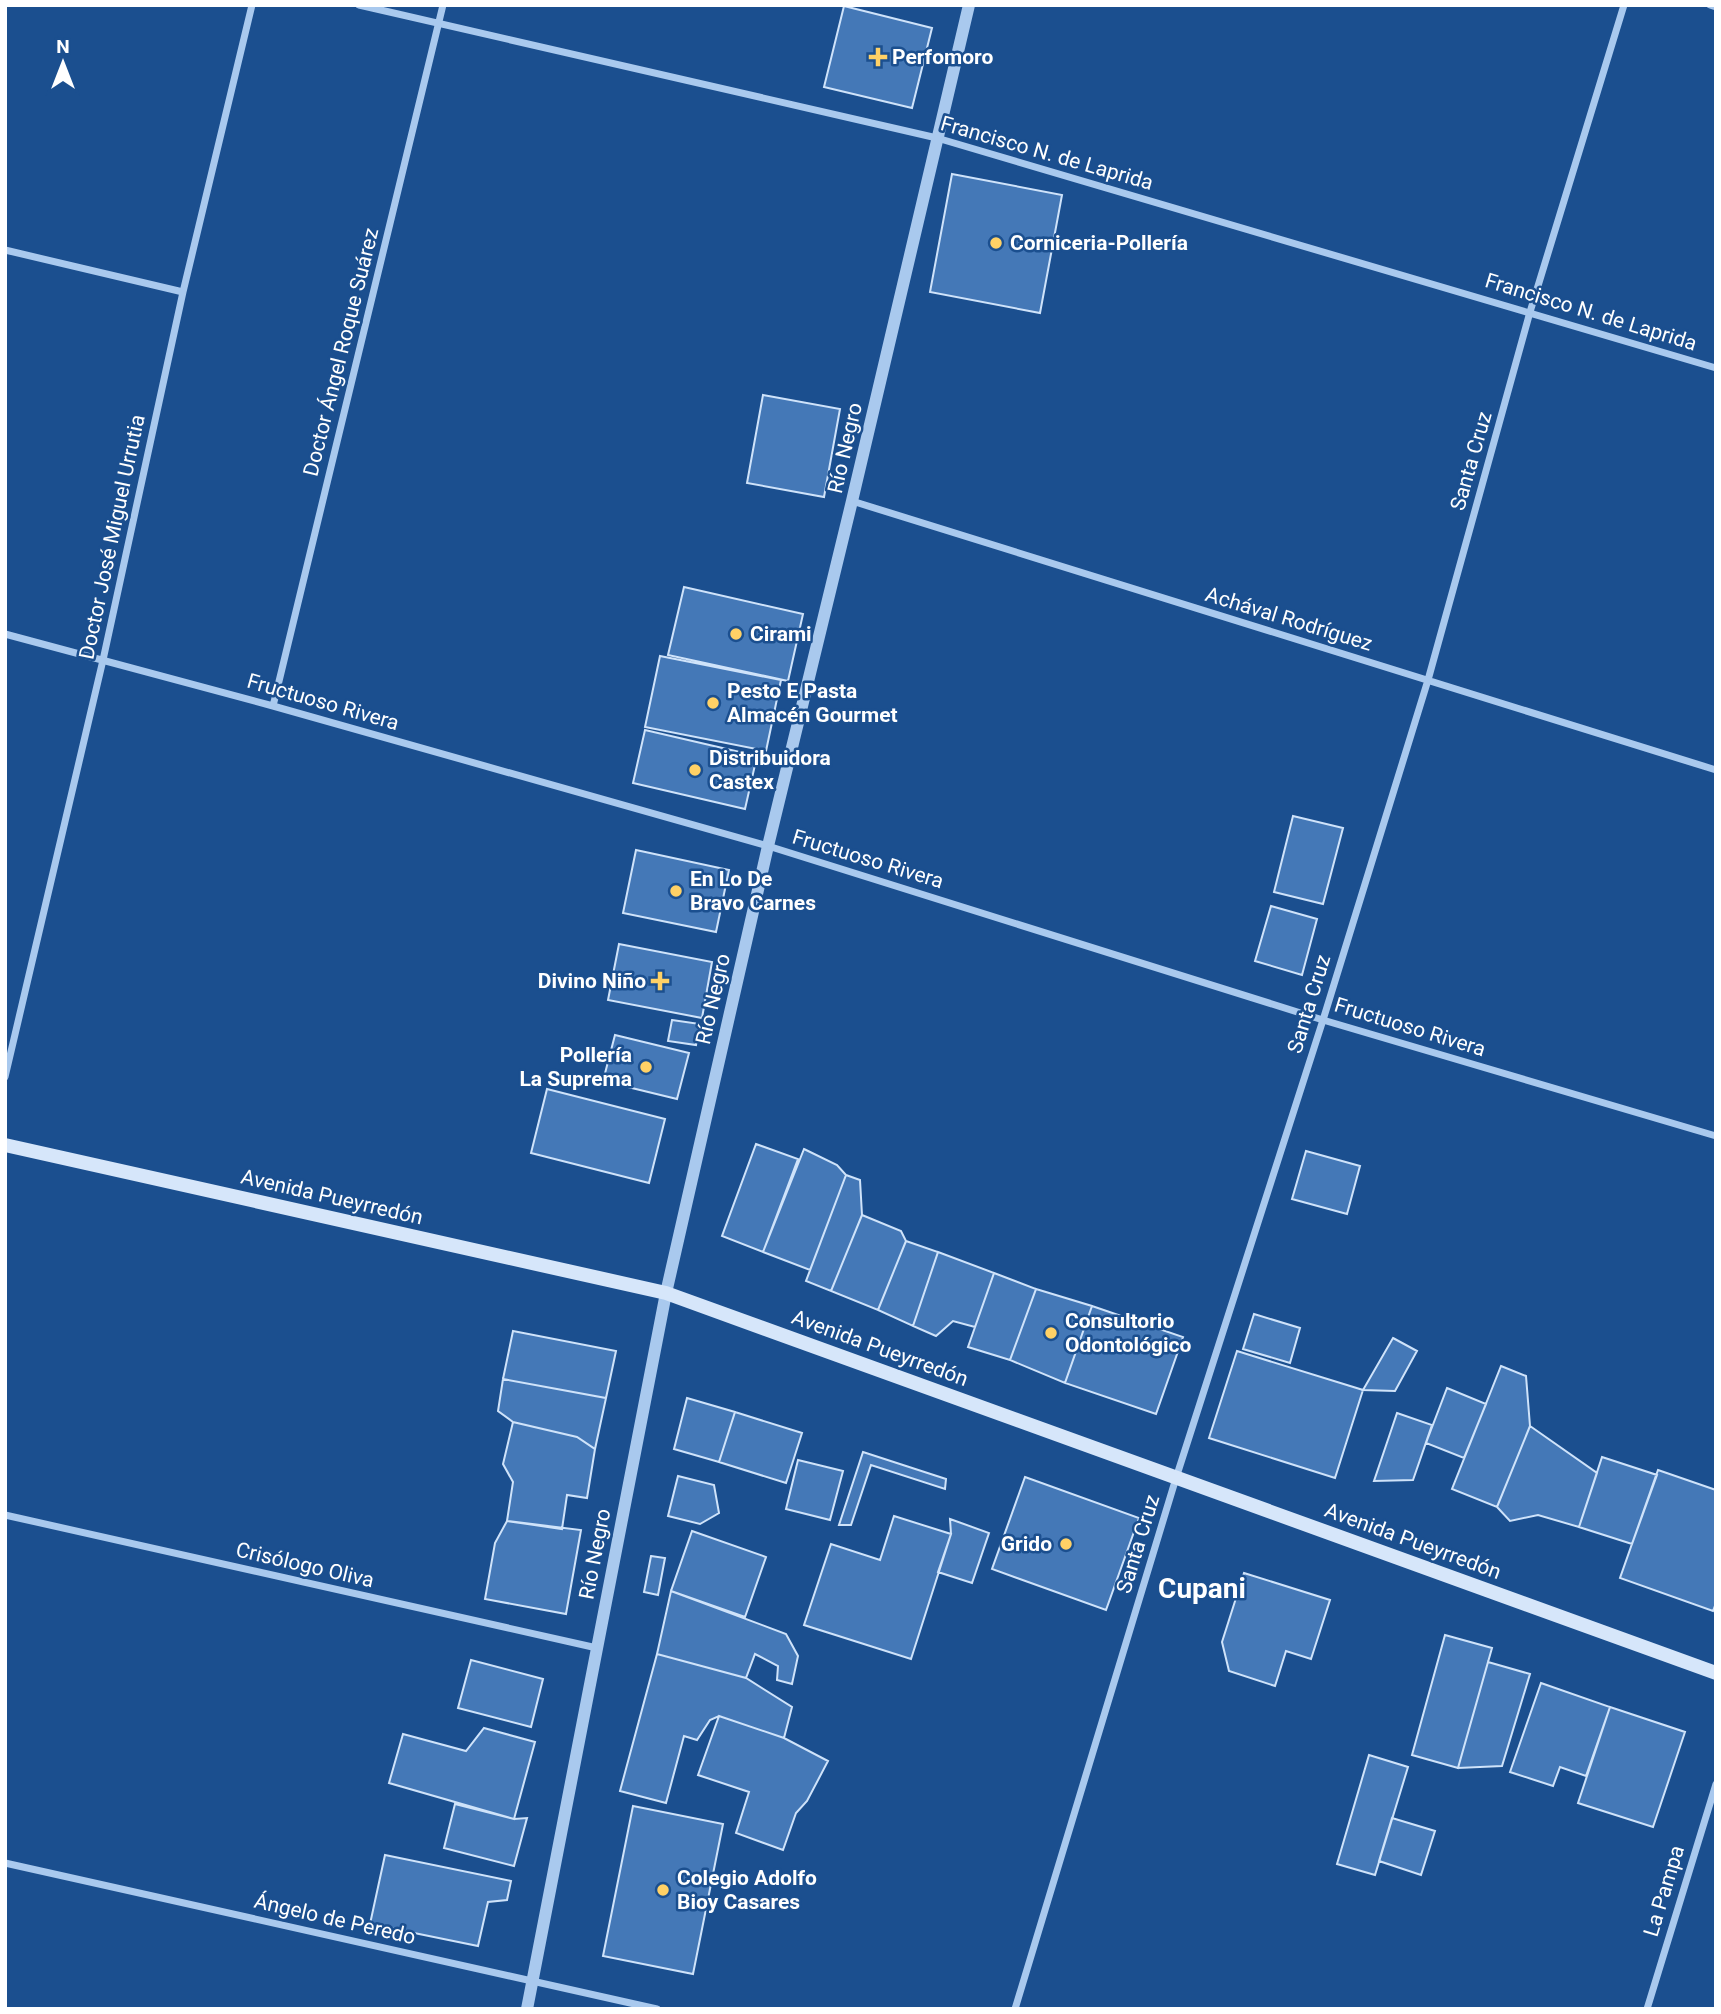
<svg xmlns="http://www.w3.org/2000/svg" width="1721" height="2014" font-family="Roboto,sans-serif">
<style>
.building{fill:#4478b7;stroke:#cfe3fa;stroke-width:2}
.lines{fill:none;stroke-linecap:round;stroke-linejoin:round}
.minor{stroke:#a9c9ee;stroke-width:7}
.tertiary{stroke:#a9c9ee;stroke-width:12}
.secondary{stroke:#d6e6fa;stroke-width:14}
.poi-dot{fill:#ffd166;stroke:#1b4f8f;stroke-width:2.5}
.labels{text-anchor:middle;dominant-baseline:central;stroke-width:5;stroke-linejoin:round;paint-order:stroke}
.poi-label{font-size:21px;font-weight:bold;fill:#fff;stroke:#1b4f8f;text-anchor:start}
.street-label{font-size:21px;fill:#fff;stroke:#1b4f8f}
.district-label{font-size:28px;font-weight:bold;fill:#fff;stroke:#1b4f8f}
</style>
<rect width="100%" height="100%" fill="#1b4f8f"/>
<path class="building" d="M844,6L932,28L912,108L824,87Z
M952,174L1062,195L1040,313L930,292Z
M763,395L840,409L824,497L747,483Z
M684,587L803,614L788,681L668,655Z
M660,656L781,680L766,751L645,727Z
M645,730L757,756L745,809L633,783Z
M1293,816L1343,828L1323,904L1274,892Z
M636,850L729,870L716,932L623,913Z
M1271,906L1317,919L1302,975L1255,961Z
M619,944L712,962L702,1018L608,1000Z
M672,1020L700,1024L696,1045L668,1041Z
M615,1035L689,1053L677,1099L603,1081Z
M547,1089L665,1119L649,1183L531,1153Z
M756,1144L798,1159L763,1252L722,1236Z
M804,1149L837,1165L846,1175L810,1270L763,1252Z
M1306,1151L1360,1166L1347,1214L1292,1199Z
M846,1175L860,1180L862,1215L831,1291L806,1281Z
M862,1215L901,1231L906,1241L878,1310L831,1291Z
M906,1241L938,1252L913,1326L878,1310Z
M938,1252L994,1273L975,1327L953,1321L936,1336L913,1326Z
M994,1273L1036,1289L1010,1360L968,1347Z
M1036,1289L1092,1306L1065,1383L1010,1360Z
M1092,1306L1183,1337L1156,1414L1065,1383Z
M1254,1314L1300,1328L1290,1363L1243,1349Z
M513,1331L616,1351L606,1398L503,1379Z
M1393,1338L1417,1351L1395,1391L1363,1390Z
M1237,1351L1363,1390L1335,1478L1209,1438Z
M1501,1366L1526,1376L1530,1426L1497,1507L1452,1489Z
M503,1379L606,1398L595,1449L577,1437L513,1422L498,1411Z
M1447,1388L1486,1404L1464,1458L1426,1443Z
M687,1398L735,1412L719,1462L674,1449Z
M735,1412L802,1433L786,1483L719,1462Z
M1397,1413L1432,1425L1413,1480L1374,1481Z
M513,1422L577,1437L595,1449L587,1498L567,1495L562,1529L507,1521L513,1482L503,1464Z
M1530,1426L1597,1473L1579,1527L1538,1515L1510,1521L1497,1507Z
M863,1452L946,1479L945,1489L871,1465L851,1525H839Z
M1602,1457L1657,1475L1632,1544L1579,1527Z
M798,1460L843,1471L830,1520L786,1509Z
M1658,1470L1716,1490V1603L1713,1611L1620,1578Z
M678,1476L714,1485L719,1513L700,1524L668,1516Z
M1025,1477L1139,1518L1106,1610L992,1569Z
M894,1516L951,1534L911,1659L804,1625L831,1544L880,1560Z
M950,1519L989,1533L972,1583L938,1572L951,1534Z
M507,1521L581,1530L566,1614L485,1599L495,1543Z
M692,1531L766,1557L745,1617L671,1591Z
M651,1556L665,1558L658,1595L644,1592Z
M1244,1573L1330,1600L1311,1659L1286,1651L1275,1686L1229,1671L1222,1642Z
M671,1591L786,1634L798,1656L792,1684L777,1680L778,1666L755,1654L746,1678L657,1654Z
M1445,1635L1492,1648L1458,1768L1412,1755Z
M657,1654L746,1678L792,1707L784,1738L719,1716L710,1720L697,1740L684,1736L666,1803L620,1791Z
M471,1660L543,1679L531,1727L458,1708Z
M1488,1662L1530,1674L1502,1766L1458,1768Z
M1541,1683L1610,1707L1586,1776L1560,1767L1553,1786L1510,1772Z
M1610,1707L1685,1732L1653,1827L1578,1803Z
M719,1716L784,1738L828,1761L807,1801L796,1813L783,1850L736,1833L749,1792L698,1775Z
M484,1728L535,1742L514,1819L389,1783L403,1734L466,1751Z
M1369,1755L1408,1767L1375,1875L1337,1864Z
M455,1804L514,1819L527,1818L514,1866L444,1848Z
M633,1806L723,1824L693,1974L603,1956Z
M1392,1818L1435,1831L1421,1875L1379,1861Z
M385,1855L511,1881L507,1900L488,1902L478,1946L370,1924Z"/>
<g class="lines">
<path class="minor" d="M359,5L937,138L1716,368
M1710,5L1716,7
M5,250L183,292
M852,501L1716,770
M5,634L273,706L768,846L1323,1020L1716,1136
M273,706L443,5
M5,1077L103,660L183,292L252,5
M5,1515L597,1648
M5,1863L657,2009
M1015,2009L1176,1478L1323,1020L1428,680L1530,312L1624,5
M1647,2009L1716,1784"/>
<path class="tertiary" d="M527,2009L666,1293L768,846L852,501L969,5"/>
<path class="secondary" d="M5,1145L666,1293L1716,1673"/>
</g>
<g class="poi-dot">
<path d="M874.5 46.5h7v7h7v7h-7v7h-7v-7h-7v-7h7z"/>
<circle cx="996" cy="243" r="7"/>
<circle cx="736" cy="634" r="7"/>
<circle cx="713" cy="703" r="7"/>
<circle cx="695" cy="770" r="7"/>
<circle cx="676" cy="891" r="7"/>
<path d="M656.5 970.5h7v7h7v7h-7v7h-7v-7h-7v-7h7z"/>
<circle cx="646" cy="1067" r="7"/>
<circle cx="1051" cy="1333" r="7"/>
<circle cx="1066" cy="1544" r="7"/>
<circle cx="663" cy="1890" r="7"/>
</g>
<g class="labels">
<g class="poi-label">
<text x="892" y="57">Perfomoro</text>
<text x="1010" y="243">Corniceria-Pollería</text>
<text x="750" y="634">Cirami</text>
<text x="727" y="691">Pesto E Pasta<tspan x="727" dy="24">Almacén Gourmet</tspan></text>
<text x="709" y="758">Distribuidora<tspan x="709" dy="24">Castex</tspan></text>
<text x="690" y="879">En Lo De<tspan x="690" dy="24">Bravo Carnes</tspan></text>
<text x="646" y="981" text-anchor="end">Divino Niño</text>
<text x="632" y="1055" text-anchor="end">Pollería<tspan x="632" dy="24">La Suprema</tspan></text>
<text x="1065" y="1321">Consultorio<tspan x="1065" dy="24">Odontológico</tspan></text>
<text x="1052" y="1544" text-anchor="end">Grido</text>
<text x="677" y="1878">Colegio Adolfo<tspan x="677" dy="24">Bioy Casares</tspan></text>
</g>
<g class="street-label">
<text transform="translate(1047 153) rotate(16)">Francisco N. de Laprida</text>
<text transform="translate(1591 312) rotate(17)">Francisco N. de Laprida</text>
<text transform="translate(341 352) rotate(-76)">Doctor Ángel Roque Suárez</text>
<text transform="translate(845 448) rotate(-77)">Río Negro</text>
<text transform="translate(1471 461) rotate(-74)">Santa Cruz</text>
<text transform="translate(112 537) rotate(-78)">Doctor José Miguel Urrutia</text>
<text transform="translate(1289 619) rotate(17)">Achával Rodríguez</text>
<text transform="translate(323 702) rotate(16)">Fructuoso Rivera</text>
<text transform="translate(868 859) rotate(17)">Fructuoso Rivera</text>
<text transform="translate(713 999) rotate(-77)">Río Negro</text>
<text transform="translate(1309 1004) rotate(-73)">Santa Cruz</text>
<text transform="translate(1410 1027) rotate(17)">Fructuoso Rivera</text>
<text transform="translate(332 1197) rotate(13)">Avenida Pueyrredón</text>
<text transform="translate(880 1348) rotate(20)">Avenida Pueyrredón</text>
<text transform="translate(1413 1541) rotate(20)">Avenida Pueyrredón</text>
<text transform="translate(1138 1544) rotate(-73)">Santa Cruz</text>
<text transform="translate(595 1554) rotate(-79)">Río Negro</text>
<text transform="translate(305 1565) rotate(13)">Crisólogo Oliva</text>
<text transform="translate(1664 1891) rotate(-73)">La Pampa</text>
<text transform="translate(335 1919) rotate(13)">Ángelo de Peredo</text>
</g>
<g class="district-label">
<text x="1202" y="1588">Cupani</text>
</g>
</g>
<rect width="1721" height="2014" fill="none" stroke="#ffffff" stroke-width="14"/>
<g transform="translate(63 63)" stroke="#1b4f8f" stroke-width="5" paint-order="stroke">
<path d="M0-5L12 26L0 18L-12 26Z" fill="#ffffff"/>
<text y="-10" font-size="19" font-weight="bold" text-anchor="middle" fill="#ffffff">N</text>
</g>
</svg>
